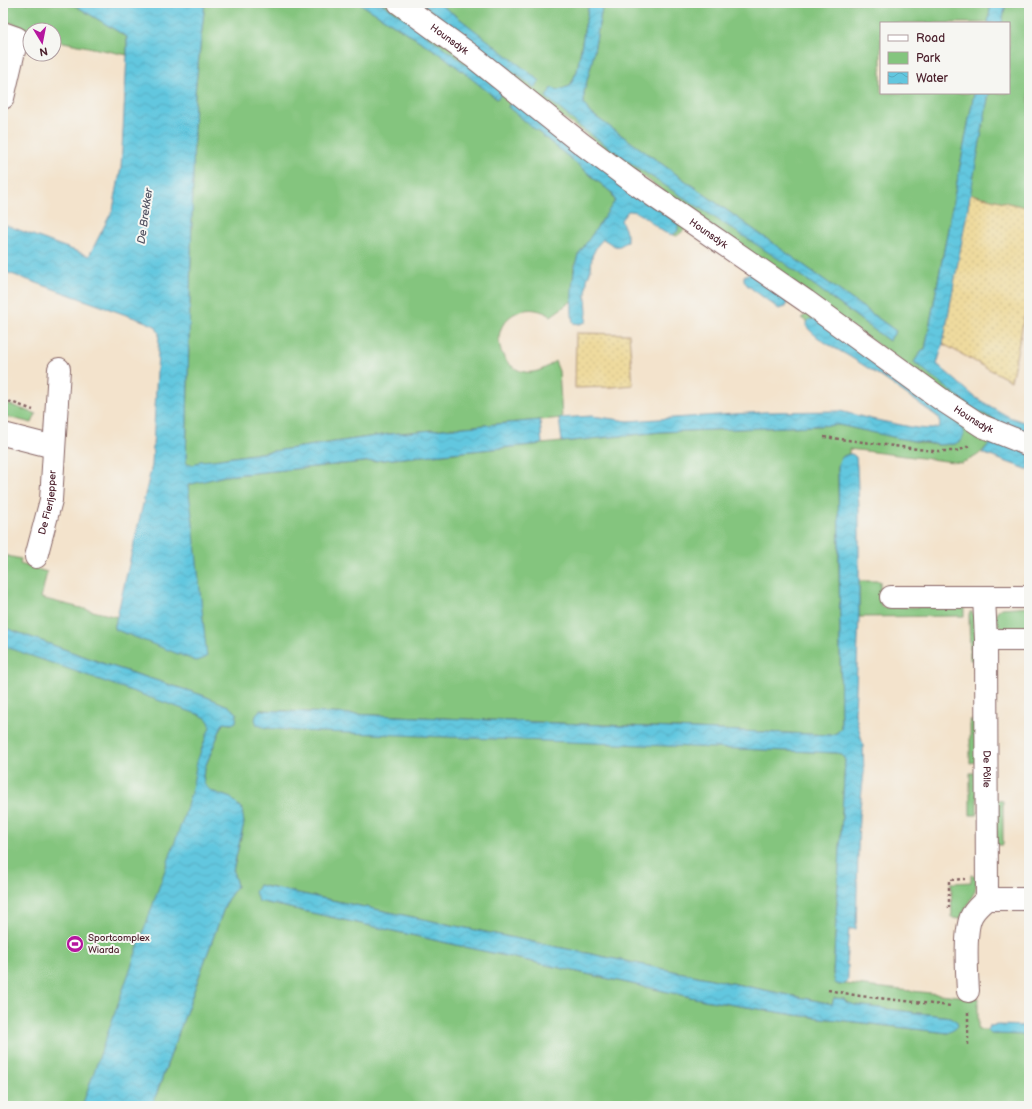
<svg xmlns="http://www.w3.org/2000/svg" width="1032" height="1109" font-family="'Balsamiq Sans',sans-serif">
<style>
.green{fill:#84c57e;stroke:#677254;fill-rule:evenodd}
.sand{fill:url(#sand-dots);stroke:#9c7c64}
.water{fill:url(#water-waves);stroke:#567385}
.lines{fill:none;stroke-linecap:round;stroke-linejoin:round}
.minor-casing{stroke:#856463;stroke-width:24}
.path{stroke:#856463;stroke-width:2.5;stroke-dasharray:3 3;stroke-linecap:butt}
.minor{stroke:#fff;stroke-width:22}
.labels{text-anchor:middle;dominant-baseline:central;stroke-width:4;stroke-linejoin:round;paint-order:stroke}
.street-label{font-size:10px;fill:#4a1f2b;stroke:#f6f6f2}
.poi-label{font-size:10px;fill:#4a1f2b;stroke:#f6f6f2;text-anchor:start}
.water-label{font-size:11px;font-style:italic;fill:#515161;stroke:#f6f6f2}
</style>
<defs>
<pattern id="sand-dots" width="8" height="8" patternUnits="userSpaceOnUse"><rect width="8" height="8" fill="#eeda9e"/><path d="M2 2h.1M6 6h.1" fill="none" stroke="#cebb88" stroke-width="1.8" stroke-linecap="round"/></pattern>
<pattern id="water-waves" width="16" height="10" patternUnits="userSpaceOnUse"><rect width="16" height="10" fill="#62c7df"/><path d="M0 5q4-4 8 0t8 0" fill="none" stroke="#57aac0"/></pattern>
</defs>
<rect width="100%" height="100%" fill="#f6f6f2"/>
<filter id="ink" filterUnits="userSpaceOnUse"><feTurbulence type="fractalNoise" baseFrequency=".025" numOctaves="2"/><feDisplacementMap in="SourceGraphic" scale="8" xChannelSelector="R" yChannelSelector="G"/><feConvolveMatrix kernelMatrix="1 2 1 2 8 2 1 2 1" color-interpolation-filters="sRGB"/></filter>
<filter id="wash" filterUnits="userSpaceOnUse"><feTurbulence type="fractalNoise" baseFrequency=".012" numOctaves="4" result="noise"/><feDisplacementMap in="SourceGraphic" scale="16" xChannelSelector="R" yChannelSelector="G"/><feGaussianBlur stdDeviation="0.9" result="paint"/><feColorMatrix in="noise" values="0 0 0 0 0 0 0 0 0 0 0 0 0 0 0 0 0 1.4 0 .05"/><feComposite in="paint" operator="in"/></filter>
<g filter="url(#wash)">
<rect width="100%" height="100%" fill="#f3e3cc"/>
<path class="green" d="M3,3H71L127,37V55L54,40V30H31L3,20Z
M205,3H359L442,55L497,99L405,19L381,3H392L689,226L677,236L673,235L678,231L511,101L508,107L612,193L615,201L574,265L573,300L551,316C541,310 530,307 518,312C476,330 511,399 555,361L559,371L562,418L389,434L213,460L201,461L194,465L186,464L195,93Z
M406,3H421L539,81L455,15L438,3H589L577,71L570,86L559,90L783,262L889,341L896,331L589,112L584,103V92L592,62L603,3H991L988,23H881V93H974L925,349L922,350L914,362L1006,426H994L774,272Z
M1006,3H1029V208L970,194L989,93H1009V23H1002Z
M809,313L992,441C982,452 978,457 963,462L962,463L849,449V454C841,456 839,460 838,468L841,730L836,733L831,735L261,710L266,728L837,753L841,754L845,760L833,974L839,985L845,984L978,998V1030H987L992,1034L1029,1035V1106H152L227,900L237,886L233,871L244,823L231,798L211,791L204,784L203,775L206,765L223,723L232,724L228,706L202,695L105,664L3,627V555L21,559L20,564L47,572L41,598L117,617L114,629L188,485L189,484L225,476L661,432L839,425L922,443L939,445L955,444L964,435L810,319L807,322L801,318ZM259,885L832,1004L834,998L844,999L846,1002L855,1005L951,1017L948,1033L795,1015L704,1000L258,901Z
M3,402L36,414L32,423L3,416Z
M859,581H880L881,607H964V616L859,617Z
M1029,606V630C1014,630 990,634 997,611L1001,608Z
M971,611L975,617L977,660H970L969,614Z
M3,638L219,717L98,1106H3Z
M970,720H977V762L970,763Z
M970,773H977V815H970Z
M996,800L1003,801V845H997Z
M971,875L977,876L975,891L960,919L952,918L951,883L971,882Z"/>
<path class="sand" d="M970,194L1029,208V295L1011,381L943,344Z
M576,333L629,334L633,385L612,387L575,388Z"/>
<path class="water" d="M71,3H205L195,93L186,464L194,465L200,461L213,460L389,434L540,420L542,444L225,476L188,485L193,523L207,657L203,659L196,661L114,629L152,465L159,333L155,326L146,322L3,271V224L89,256L113,209L121,168L127,55V37Z
M359,3H381L405,19L503,92L497,99L442,55Z
M421,3H438L455,15L540,81L535,88Z
M589,3H603L592,62L584,92V103L589,112L896,331L889,341L783,262L635,166L582,128L546,97L551,88L559,90L570,86L577,71Z
M991,3H1006L1002,23H988Z
M974,93H989L943,344L937,364L976,398L1009,417L1029,424V435L1007,426L974,409L914,362L922,350L925,349Z
M511,101H514L678,224V231L673,235C670,234 667,234 664,232C653,226 642,210 628,211L621,220L627,234V241C616,251 614,245 603,239L597,246L592,256L591,269L587,280L586,294L587,313L586,322L580,324L573,323C570,306 572,270 578,255L615,201L612,193L508,107Z
M750,273L785,299L787,303L786,307L779,309L747,285L744,280V276Z
M810,319H815L953,420L962,428L964,435L960,441L955,444L939,445L897,438L839,425L661,432L562,442L559,418L592,416L628,421L764,412L840,411L871,419L916,428L932,429L939,427L940,424L938,417C910,397 882,376 852,358C836,348 818,341 806,326L807,322Z
M992,440L1029,453V470L982,453Z
M849,454H852L856,457L857,467L859,509V617L855,713L863,745L864,773L859,816L856,929H849L846,964L848,965V979L845,984L839,985L835,983L833,974L845,760L841,754L837,753L298,731L266,728L257,725L255,719L257,713L260,710L831,735L836,733L841,729L838,468C839,460 841,456 849,454Z
M3,627L105,664L202,695L228,706L237,713L236,722L232,724L223,723L206,765L203,775L204,784L211,791L231,798L242,809L244,823L233,871L237,886L227,900L152,1106H82L184,816L192,789L197,761L210,727C210,720 206,718 200,715L3,646Z
M259,885L832,1004L834,998L844,999L846,1002L855,1005L951,1017L957,1021L958,1026L955,1029L948,1033L795,1015L704,1000L258,901L255,892Z
M998,1025L1029,1026V1035L991,1034L987,1030L989,1026Z"/>
</g>
<g filter="url(#ink)">
<g class="lines">
<defs>
<g id="minor">
<path id="s1" d="M399,3L472,56L582,144L629,179L806,301L942,400L982,426L1029,445"/>
<path d="M3,33L17,38L3,98"/>
<path d="M3,434L54,447"/>
<path id="s2" d="M36,557L51,500L59,369"/>
<path d="M891,597H1025"/>
<path id="s3" d="M984,597L986,640L987,899"/>
<path d="M986,640H1029"/>
<path d="M968,991C967,974 964,929 972,915C976,908 981,904 987,899H1029"/>
</g>
</defs>
<use href="#minor" class="minor-casing"/>
<path class="path" d="M3,399L33,410
M824,437L933,451H956L966,448L969,445
M949,908V880L965,879
M828,990L860,996L951,1006
M968,1012V1046"/>
<use href="#minor" class="minor"/>
</g>
</g>
<defs>
<symbol id="stadium-disc" viewBox="-11 -11 22 22"><circle r="9.5" fill="#b5179e" stroke="#f6f6f2"/><path d="M0-5a6.5 5 0 1 0 0 10a6.5 5 0 1 0 0-10ZM-3.5-1.8h7v3.6h-7Z" fill="#fff"/></symbol>
</defs>
<g fill-rule="evenodd">
<use href="#stadium-disc" x="65" y="934" width="20" height="20"/>
</g>
<g class="labels">
<g class="street-label">
<text stroke="none"><textPath href="#s1" startOffset="62">Hounsdyk</textPath></text>
<text stroke="none"><textPath href="#s1" startOffset="386">Hounsdyk</textPath></text>
<text stroke="none"><textPath href="#s1" startOffset="710">Hounsdyk</textPath></text>
<text stroke="none"><textPath href="#s2" startOffset="56">De Fierljepper</textPath></text>
<text stroke="none"><textPath href="#s3" startOffset="172">De Pôlle</textPath></text>
</g>
<g class="poi-label">
<text x="88" y="938">Sportcomplex<tspan x="88" dy="12">Wiarda</tspan></text>
</g>
<g class="water-label">
<text transform="translate(145 216) rotate(-82)">De Brekker</text>
</g>
</g>
<rect width="1032" height="1109" fill="none" stroke="#f6f6f2" stroke-width="16"/>
<rect x="880" y="22" width="130" height="72" fill="#f6f6f2" stroke="#b1a0a2"/>
<rect x="888" y="35" width="20" height="6" fill="#ffffff" stroke="#b1a0a2"/>
<text x="916" y="42" font-size="12" fill="#4a1f2b">Road</text>
<rect x="888" y="52" width="20" height="12" fill="#84c57e" stroke="#b1a0a2"/>
<text x="916" y="62" font-size="12" fill="#4a1f2b">Park</text>
<rect x="888" y="72" width="20" height="12" fill="url(#water-waves)" stroke="#b1a0a2"/>
<text x="916" y="82" font-size="12" fill="#4a1f2b">Water</text>
<g transform="translate(42 42) rotate(170)"><circle r="19" fill="#f6f6f2" stroke="#b1a0a2"/>
<path d="M0-3L7 15L0 10L-7 15Z" fill="#b5179e"/>
<text y="-6" font-size="11" font-weight="bold" text-anchor="middle" fill="#4a1f2b">N</text>
</g>
</svg>
